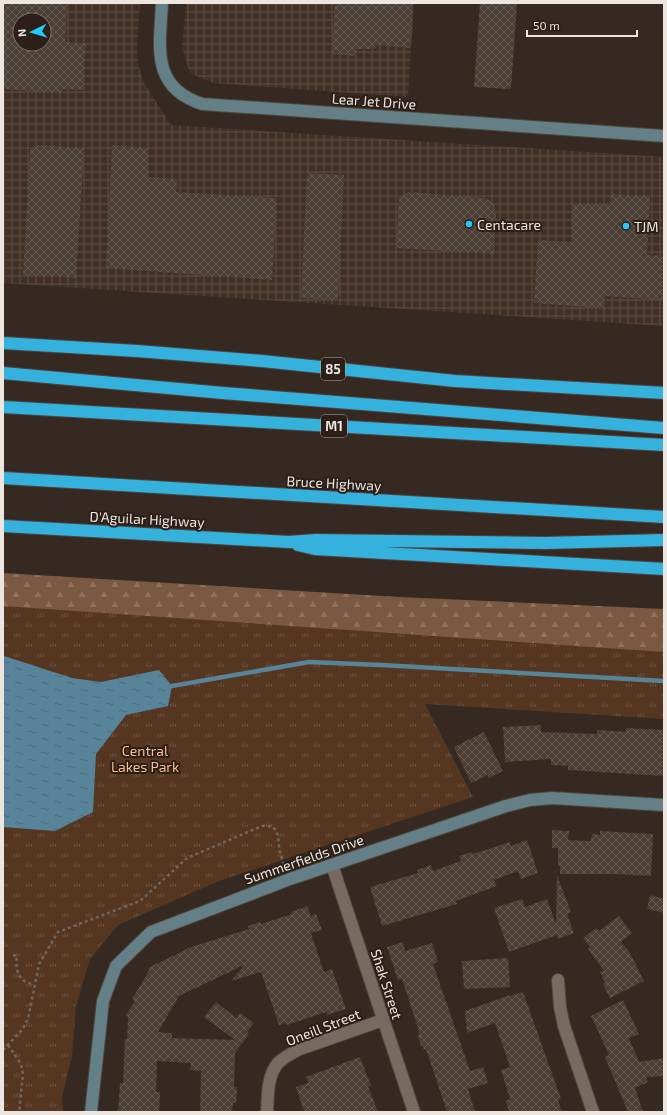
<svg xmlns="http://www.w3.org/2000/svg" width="667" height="1115" font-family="'Exo 2',sans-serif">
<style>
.industrial{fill:url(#industrial-grid);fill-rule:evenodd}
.forest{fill:url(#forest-firs)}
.park{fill:url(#park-tufts)}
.water{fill:url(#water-ripples)}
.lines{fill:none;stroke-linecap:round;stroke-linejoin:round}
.stream{stroke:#578498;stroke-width:4.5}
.building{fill:url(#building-cross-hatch);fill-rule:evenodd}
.street-casing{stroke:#4e443d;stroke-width:14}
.secondary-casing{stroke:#4e443d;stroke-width:14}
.highway-casing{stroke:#4e443d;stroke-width:14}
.path{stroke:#726760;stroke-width:2.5;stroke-dasharray:3 3;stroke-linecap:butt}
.street{stroke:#786a61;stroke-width:12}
.secondary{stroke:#647f86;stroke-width:12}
.highway{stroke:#34b1dd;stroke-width:12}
.poi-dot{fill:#24c9fe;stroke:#2b1f18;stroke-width:1.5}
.labels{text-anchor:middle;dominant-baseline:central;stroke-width:4;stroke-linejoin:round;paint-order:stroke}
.shield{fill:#2b1f18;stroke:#b3aaa4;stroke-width:1}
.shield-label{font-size:13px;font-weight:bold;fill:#ede5e0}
.street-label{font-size:14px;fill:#ede5e0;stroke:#2b1f18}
.poi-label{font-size:14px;fill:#ede5e0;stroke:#2b1f18;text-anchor:start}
.park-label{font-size:14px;fill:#f9bc94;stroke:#2b1f18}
</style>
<defs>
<pattern id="industrial-grid" width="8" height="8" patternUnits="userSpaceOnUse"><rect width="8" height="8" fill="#423024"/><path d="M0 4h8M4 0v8" fill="none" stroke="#5e4e44"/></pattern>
<pattern id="forest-firs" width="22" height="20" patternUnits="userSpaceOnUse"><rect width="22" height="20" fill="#7b5841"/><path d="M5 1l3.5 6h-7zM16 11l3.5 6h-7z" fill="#8e705c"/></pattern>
<pattern id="park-tufts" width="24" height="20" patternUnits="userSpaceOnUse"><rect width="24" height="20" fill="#553621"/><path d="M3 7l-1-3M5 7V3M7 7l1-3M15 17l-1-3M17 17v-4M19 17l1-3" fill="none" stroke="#6e5341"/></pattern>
<pattern id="water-ripples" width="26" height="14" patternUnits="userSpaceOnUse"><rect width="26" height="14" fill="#578498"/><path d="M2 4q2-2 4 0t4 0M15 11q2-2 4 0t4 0" fill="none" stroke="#516b76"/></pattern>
<pattern id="building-cross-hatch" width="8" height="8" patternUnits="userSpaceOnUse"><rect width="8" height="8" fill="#4b3e35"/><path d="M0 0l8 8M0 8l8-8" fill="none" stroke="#655a52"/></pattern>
</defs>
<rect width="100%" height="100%" fill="#352921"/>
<path class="industrial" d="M3,3H140L137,46L138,64L144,83L171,125L664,157V326L3,283ZM20,20H44V44H20Z
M186,3H414L408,97L213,83L190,73L182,48Z"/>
<path class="forest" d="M3,573L399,597L664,609V664L3,610Z"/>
<path class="park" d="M3,606L664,652V719L425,704L473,797L219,881L118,925L90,959L76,1006L72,1056L62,1097L63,1112H3Z"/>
<path class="water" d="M4,656L72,678L101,682L159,670L172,686L168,706L126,715L96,754L93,812L55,831L3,827V657Z"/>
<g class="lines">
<path class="stream" d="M172,686L309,662L381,665L664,681"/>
</g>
<path class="building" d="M3,3H67L65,42L86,43L83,90L62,89V93L3,89ZM20,20H44V44H20Z
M335,3H413L410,48L376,45L375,49H356L355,56L332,54Z
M480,3H517L511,89L474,87Z
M37,145L84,148L76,278L23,275L30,150Z
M112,145L149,148L148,177L177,179L176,192L277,198L272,280L106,268Z
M307,173L344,175L338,300L301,298Z
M409,192L483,198L489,200L494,205L496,211L494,254L396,248L399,201L400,197Z
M611,194L650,196L647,255L664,256V300L604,296L603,308L534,303L538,240L571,242L573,203L610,205Z
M541,725V732L597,734V730L626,732V728L664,730V776L568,770V766L551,765V759L505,762L503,727Z
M484,732L503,771L489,778L488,775L471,783L454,747Z
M552,830L569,831L568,840L591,841L592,834L600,835V831L653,834L651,876L615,874H560V865L558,866V848H552Z
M527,840L538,873L521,879L518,871L494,880L497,886L456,901L457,904L382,926L370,887L418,873L417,870L431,865L433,871L461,861L459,856L472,852L473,854L510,842L511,846Z
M557,875L571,912L567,914L574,933L558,939L557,935L509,952L494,908L522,899L525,907L547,899L556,924Z
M650,895L664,899V913L647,909Z
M307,906L311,916L316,914L322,930L311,933L324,972L332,969L346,1009L327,1015L326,1012L287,1025L286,1023L279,1025L261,972L231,981L244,965L179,996L158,1032L172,1033V1038L235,1040L204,1017L216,1002L236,1018L240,1013L254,1023L247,1032L249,1034L235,1053L234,1087H237L236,1103H233L232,1112H200L201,1071L190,1070L191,1063L157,1061L156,1092H160L159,1112H118L120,1083H123L125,1039H127L128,1017L126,1015L135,1001L132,999L149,971L148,968L191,947L249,929L248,926L260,922L261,924L292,914L291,912Z
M619,916L632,933L621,942L629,951L644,981L610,998L603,984L605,982L600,972L604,971L588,949L590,947L583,938L596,928L599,931Z
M403,942L405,951L432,943L438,962L433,964L470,1071L483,1067L488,1083L468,1089L475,1112H447L426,1049L424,1050L423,1046H421L418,1036L419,1035L418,1028L402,979L398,980L387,947Z
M508,958L510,987L464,989L462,961Z
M523,992L561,1099L558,1100L562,1112H509L506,1101L510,1099L501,1070L510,1067L495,1023L467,1033L465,1011L510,995V996Z
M623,1000L639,1034L629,1038L639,1062L664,1058V1076L646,1077L648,1082L635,1088L643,1112H628L605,1057L609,1055L591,1016Z
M360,1057L371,1086H368L378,1112H304L296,1087L308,1083L306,1077Z"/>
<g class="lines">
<defs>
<path id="street" d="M332,865L414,1112
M558,980L560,1007L564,1026L593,1112
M267,1112C268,1096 267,1076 278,1063C284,1057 292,1053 300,1049L383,1020"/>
<path id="secondary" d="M162,3C160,46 150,87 202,104L664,136
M91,1112L103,1001L116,966L151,932L290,879L506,806L530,800L552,798L664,805"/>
<path id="highway" d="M3,343L137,351L262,361L455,381L664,393
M3,373L223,393L664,428
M3,407L664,445
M3,478L664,517
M3,526L289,542L316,540L545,543L664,540
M298,545L315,549L664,569"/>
</defs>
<use href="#street" class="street-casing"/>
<use href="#secondary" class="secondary-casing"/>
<use href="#highway" class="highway-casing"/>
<path class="path" d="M13,955L17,956C15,969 18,983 34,984
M8,1045L21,1064L23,1074L19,1112
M3,1050L22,1030L28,1019L39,964L58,932L140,901L187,858L262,826C282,824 277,840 280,852C281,857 283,862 285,867"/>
<use href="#street" class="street"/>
<use href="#secondary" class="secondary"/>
<use href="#highway" class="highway"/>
</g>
<g class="poi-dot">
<circle cx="469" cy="224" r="4"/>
<circle cx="626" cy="226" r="4"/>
</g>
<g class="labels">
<g class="shield">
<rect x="321" y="358" width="24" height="22" rx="3"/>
<rect x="321" y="415" width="26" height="22" rx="3"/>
</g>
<g class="shield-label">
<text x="333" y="369">85</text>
<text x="334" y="426">M1</text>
</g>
<g class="street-label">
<text transform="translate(374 101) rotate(4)">Lear Jet Drive</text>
<text transform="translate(334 483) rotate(3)">Bruce Highway</text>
<text transform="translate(147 519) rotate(3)">D'Aguilar Highway</text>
<text transform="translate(304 859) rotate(-19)">Summerfields Drive</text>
<text transform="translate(387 984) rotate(72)">Shak Street</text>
<text transform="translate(323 1027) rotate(-21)">Oneill Street</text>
</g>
<g class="poi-label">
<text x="477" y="224">Centacare</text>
<text x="634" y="226">TJM</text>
</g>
<g class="park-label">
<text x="145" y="750">Central<tspan x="145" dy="16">Lakes Park</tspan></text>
</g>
</g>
<rect width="667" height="1115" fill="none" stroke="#ede5e0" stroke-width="8"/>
<g transform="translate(32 32) rotate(265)"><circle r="19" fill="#2b1f18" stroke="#796e68"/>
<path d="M0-3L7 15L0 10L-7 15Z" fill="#24c9fe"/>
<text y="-6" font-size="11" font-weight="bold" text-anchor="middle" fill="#ede5e0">N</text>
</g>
<path d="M527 30v6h110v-6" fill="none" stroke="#ede5e0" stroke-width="2"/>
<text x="533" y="30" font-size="12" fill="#ede5e0" stroke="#2b1f18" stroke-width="3" paint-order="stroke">50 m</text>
</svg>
